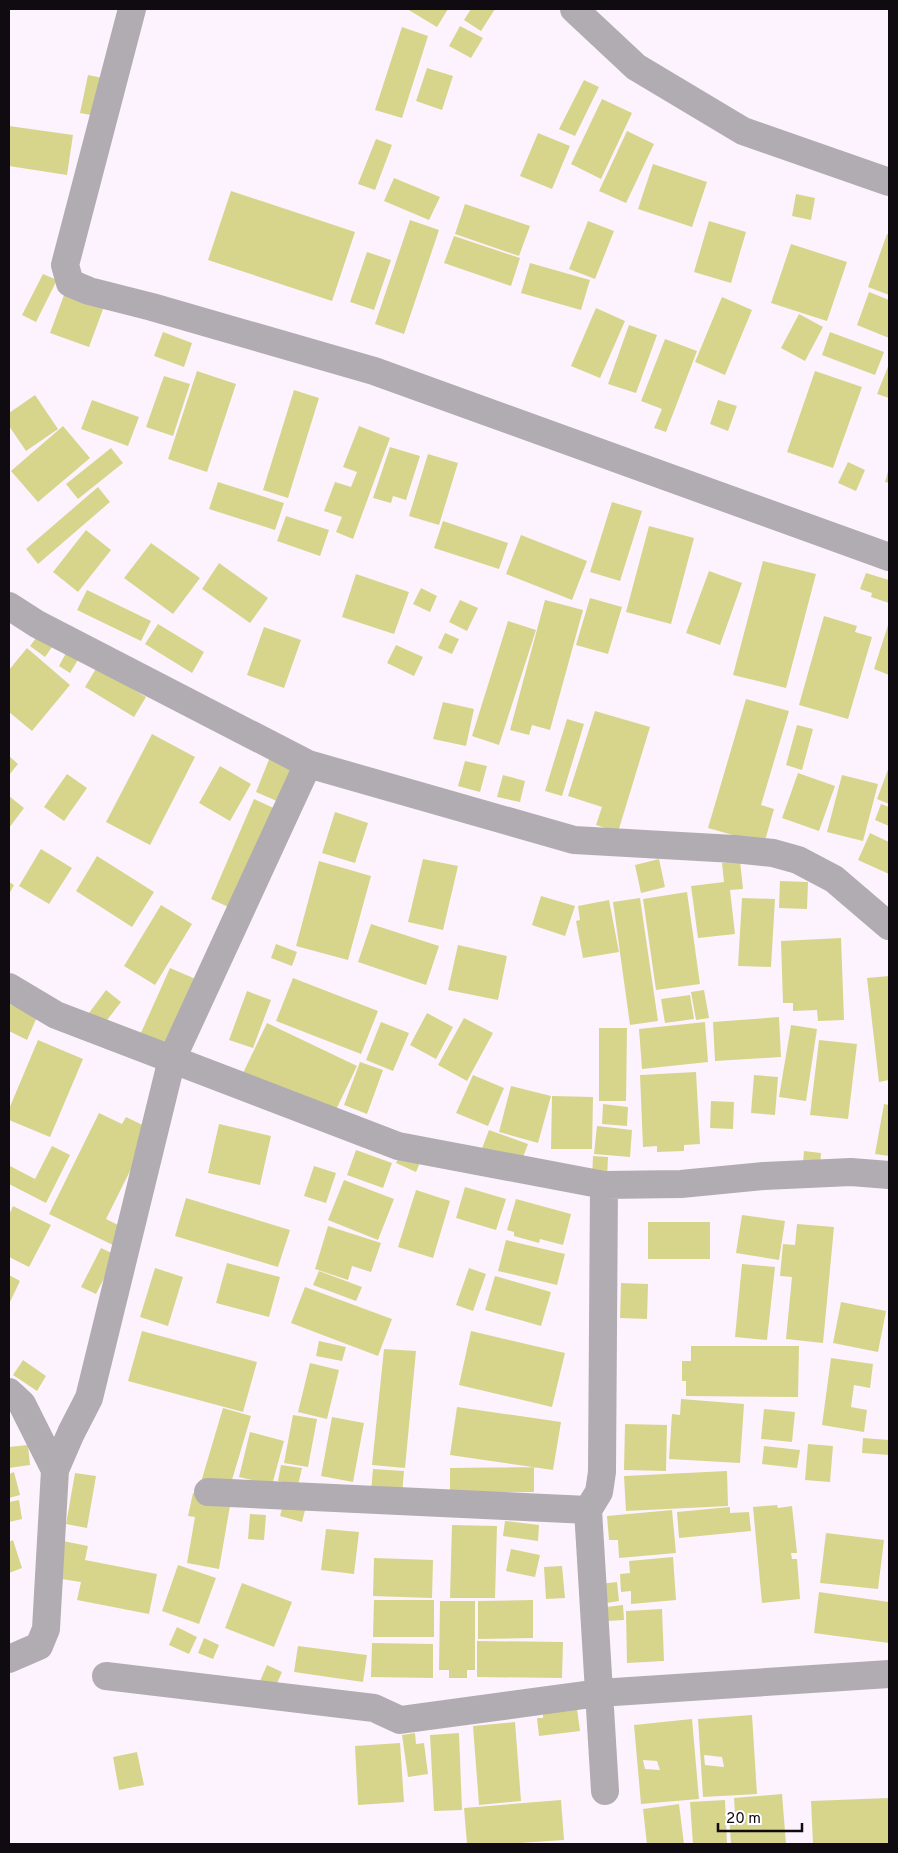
<svg xmlns="http://www.w3.org/2000/svg" width="898" height="1853" font-family="Overpass,sans-serif">
<style>
.building{fill:#d7d58c;fill-rule:evenodd}
.lines{fill:none;stroke-linecap:round;stroke-linejoin:round}
.minor{stroke:#b1acb1;stroke-width:28}
</style>
<rect width="100%" height="100%" fill="#fdf3fe"/>
<path class="building" d="M407,9H448L437,27Z
M471,9H495L481,31L464,20Z
M460,26L483,38L471,58L449,46Z
M402,27L428,36L402,118L375,110Z
M427,68L453,76L442,110L416,101Z
M88,75L103,78L96,116L80,113Z
M584,80L599,87L575,136L559,129Z
M602,99L632,113L601,179L571,164Z
M9,126L73,135L67,175L9,166Z
M627,131L654,144L626,203L599,191Z
M538,133L570,146L552,189L520,176Z
M376,139L392,145L375,190L358,184Z
M653,164L707,182L692,227L638,209Z
M394,178L440,197L429,220L384,201Z
M231,191L355,232L332,301L208,260Z
M796,194L815,198L811,220L792,216Z
M465,204L530,226L519,256L455,234Z
M410,220L439,230L404,334L375,324Z
M588,221L614,231L595,279L569,269Z
M709,221L746,232L731,283L694,272Z
M887,234L889,235V295L868,287Z
M454,236L520,258L511,286L444,263Z
M791,244L847,262L827,321L771,303Z
M367,252L391,260L374,310L350,302Z
M530,263L590,280L581,310L521,293Z
M43,274L57,280L36,322L22,315Z
M67,287L106,301L89,347L50,333Z
M869,292L889,300V338L857,325Z
M722,297L752,310L725,375L695,362Z
M596,308L625,321L600,378L571,366Z
M799,314L823,327L805,361L781,348Z
M629,325L657,335L636,393L608,384Z
M163,332L192,343L184,367L154,356Z
M830,332L884,352L875,375L822,355Z
M665,339L697,351L666,432L654,428L662,409L641,401Z
M889,364V398L877,394Z
M197,371L236,384L207,472L168,459Z
M815,371L862,387L833,468L787,452Z
M164,376L190,384L173,436L146,427Z
M294,390L319,398L288,498L263,490Z
M35,395L58,429L26,451L9,426V413Z
M92,400L139,417L128,446L81,429Z
M718,400L737,406L728,431L710,424Z
M63,426L90,458L38,502L11,471Z
M359,426L390,438L353,539L336,532L342,517L324,511L335,482L351,487L357,472L343,467Z
M390,447L420,456L406,500L393,496L391,503L373,498Z
M111,448L123,463L78,499L66,484Z
M428,454L458,463L439,525L409,516Z
M848,462L865,470L856,491L838,483Z
M889,468V483L885,482Z
M218,482L284,503L275,530L209,509Z
M98,487L110,502L38,564L26,549Z
M612,502L642,511L620,581L590,572Z
M286,516L329,530L320,556L277,541Z
M443,521L508,543L499,569L434,548Z
M649,526L694,538L671,624L626,612Z
M86,530L111,550L78,592L53,572Z
M521,535L587,561L572,600L506,574Z
M151,543L200,578L173,614L124,578Z
M763,561L816,574L786,688L733,675Z
M219,563L268,598L250,623L202,589Z
M709,571L742,583L720,645L686,633Z
M866,573L889,580V603L871,597L872,593L860,589Z
M356,574L409,592L394,634L342,617Z
M421,588L437,596L430,612L413,604Z
M87,590L151,621L141,641L77,610Z
M590,598L622,607L608,654L576,645Z
M460,600L478,608L467,631L449,622Z
M545,600L583,610L550,730L532,725L529,735L510,730Z
M824,616L857,626L855,632L872,637L848,719L799,705Z
M508,621L536,630L499,745L472,736Z
M889,622V675L874,669Z
M158,624L204,652L192,673L145,644Z
M264,627L301,640L284,688L247,675Z
M42,630L57,640L45,657L30,646Z
M445,633L459,639L452,654L438,648Z
M396,645L423,657L414,676L387,663Z
M27,648L70,685L32,731L9,712V670Z
M67,651L79,658L70,673L59,666Z
M97,667L146,697L134,717L85,687Z
M746,699L789,711L761,805L774,809L764,844L708,828Z
M443,702L474,709L466,746L433,739Z
M595,711L650,727L618,832L596,825L602,807L568,796Z
M567,719L584,724L562,796L545,791Z
M797,725L813,729L802,770L786,765Z
M152,734L195,757L150,845L106,822Z
M9,756L18,764L9,775Z
M270,757L294,767L279,802L256,792Z
M465,761L487,766L480,792L458,786Z
M220,766L251,784L230,821L199,803Z
M889,767V804L877,799Z
M798,773L835,786L819,831L782,818Z
M67,774L87,788L64,821L44,807Z
M503,775L525,781L520,802L497,797Z
M842,775L878,784L863,841L827,832Z
M9,796L24,808L9,828Z
M254,799L280,811L237,911L211,899Z
M881,804L889,807V826L875,820Z
M335,812L368,823L355,863L322,853Z
M870,833L889,842V874L858,860Z
M41,849L72,868L49,904L19,886Z
M97,856L154,892L132,927L76,891Z
M423,859L458,866L443,930L408,922Z
M659,859L665,887L641,893L635,865Z
M319,861L371,876L348,960L296,946Z
M740,861L743,889L730,890L735,934L698,938L691,886L724,882L722,863Z
M780,881L808,882L807,909L779,908Z
M9,882L14,885L9,894Z
M687,892L700,984L656,990L643,899Z
M541,896L575,906L565,936L532,925Z
M640,898L658,1021L630,1025L613,902Z
M742,898L775,899L771,967L738,966Z
M609,900L619,952L583,958L576,921L580,920L578,906Z
M161,905L192,924L155,985L124,966Z
M371,924L439,946L426,985L358,962Z
M841,938L844,1020L818,1021L817,1010L793,1011V1003H783L781,941Z
M276,944L297,952L292,966L271,958Z
M458,945L507,956L498,1000L448,990Z
M170,968L205,983L175,1050L140,1035Z
M889,976V1080L879,1082L867,978Z
M293,978L378,1011L361,1054L276,1021Z
M106,990L121,1002L104,1024L89,1013Z
M704,990L709,1018L696,1020L691,992Z
M247,991L271,1000L253,1048L229,1040Z
M690,995L694,1019L665,1023L661,999Z
M10,1004L37,1017L27,1040L9,1031Z
M427,1013L453,1027L436,1059L410,1045Z
M779,1017L781,1057L715,1061L713,1022Z
M464,1018L493,1033L467,1081L438,1065Z
M381,1022L409,1033L393,1071L366,1060Z
M705,1022L708,1062L642,1069L639,1029Z
M267,1023L357,1066L333,1116L243,1073Z
M791,1025L817,1029L806,1101L779,1097Z
M599,1028H627L626,1101H599Z
M38,1040L83,1059L50,1137L9,1120V1109Z
M819,1040L857,1044L848,1119L810,1115Z
M360,1062L383,1070L367,1114L344,1105Z
M696,1072L700,1144L684,1145V1151L657,1152V1146L643,1147L640,1075Z
M473,1075L504,1088L488,1126L456,1113Z
M754,1075L778,1077L775,1115L751,1113Z
M511,1086L551,1096L538,1143L499,1132Z
M552,1096L593,1097L592,1149H551Z
M711,1101L734,1102L733,1129L710,1128Z
M603,1104L628,1107L627,1126L602,1124Z
M884,1104L889,1105V1156L875,1154Z
M99,1113L122,1124L126,1117L151,1129L106,1219L126,1229L117,1247L49,1214Z
M219,1124L271,1136L260,1185L208,1173Z
M597,1126L632,1130L630,1157L594,1154Z
M489,1130L528,1144L520,1165L481,1151Z
M52,1146L70,1155L46,1203L9,1184V1168L10,1166L35,1179Z
M356,1150L392,1163L383,1188L347,1175Z
M401,1151L421,1160L416,1172L396,1163Z
M804,1151L821,1153L820,1164L803,1163Z
M593,1156L608,1157L607,1179H592Z
M314,1166L336,1173L326,1203L304,1196Z
M344,1180L394,1199L378,1240L328,1220Z
M465,1187L506,1199L496,1230L456,1218Z
M416,1190L450,1201L433,1258L398,1247Z
M186,1198L290,1230L278,1267L175,1236Z
M516,1199L571,1214L563,1245L540,1239L539,1243L514,1236V1232L507,1230Z
M13,1206L51,1225L29,1267L9,1257V1215Z
M742,1215L785,1221L779,1260L736,1253Z
M648,1222H710V1259H648Z
M797,1224L834,1227L823,1343L786,1339L792,1277L780,1276L783,1244L795,1245Z
M328,1226L381,1243L371,1272L352,1266L348,1280L315,1269Z
M506,1240L565,1254L557,1285L498,1271Z
M101,1248L116,1255L96,1294L81,1287Z
M227,1263L280,1277L269,1317L216,1303Z
M742,1264L775,1267L767,1340L735,1337Z
M155,1268L183,1277L168,1326L140,1317Z
M469,1268L486,1274L473,1311L456,1305Z
M319,1271L362,1287L356,1301L313,1285Z
M9,1275L20,1281L9,1304Z
M495,1276L551,1292L541,1326L485,1310Z
M621,1283L648,1284L647,1319L620,1318Z
M305,1287L392,1319L378,1356L291,1323Z
M841,1302L886,1311L878,1352L833,1343Z
M142,1331L257,1362L243,1412L128,1381Z
M471,1331L565,1353L552,1407L459,1385Z
M319,1341L346,1347L342,1361L316,1356Z
M691,1346H799L798,1397L686,1396V1381H682V1361H691Z
M384,1349L416,1351L405,1468L372,1465Z
M831,1358L873,1364L870,1388L854,1385L851,1407L867,1410L864,1432L822,1425Z
M23,1360L46,1376L37,1391L13,1375Z
M310,1363L339,1370L327,1419L298,1412Z
M681,1399L744,1404L740,1463L669,1459L672,1414L680,1415Z
M457,1407L561,1422L553,1470L450,1455Z
M223,1408L251,1416L229,1490L201,1482Z
M764,1409L795,1412L792,1442L761,1439Z
M293,1415L317,1419L308,1467L284,1463Z
M332,1417L364,1423L353,1482L321,1476Z
M625,1424L667,1425L666,1471L624,1470Z
M250,1432L284,1441L272,1485L239,1477Z
M863,1438L889,1440V1455L862,1453Z
M808,1444L833,1446L830,1482L805,1480Z
M28,1445L30,1465L9,1468V1447Z
M764,1446L800,1450L797,1468L762,1464Z
M281,1465L302,1468L298,1485L278,1481Z
M534,1467V1492L450,1493V1468Z
M373,1469L404,1471L402,1494L371,1491Z
M727,1471L728,1506L626,1511L624,1476Z
M14,1472L20,1495L9,1498V1474Z
M75,1473L96,1476L87,1528L66,1524Z
M193,1493L231,1500L219,1569L187,1563L195,1517L188,1516Z
M19,1500L22,1519L9,1522V1502Z
M283,1504L305,1510L302,1522L280,1516Z
M777,1505L778,1508L792,1506L797,1553H791L792,1559H797L800,1599L762,1603L753,1507Z
M730,1507V1513L749,1512L751,1531L679,1538L677,1512Z
M672,1510L676,1553L619,1558L618,1540H609L607,1516Z
M250,1514L266,1515L264,1540L248,1539Z
M505,1521L539,1525L538,1541L503,1536Z
M452,1525L497,1526L495,1598H450Z
M326,1529L359,1532L354,1574L321,1570Z
M826,1533L884,1540L878,1589L820,1583Z
M13,1540L22,1568L9,1573V1542Z
M63,1541L88,1546L85,1560L157,1574L149,1614L77,1600L81,1582L55,1578Z
M511,1549L540,1555L535,1577L506,1571Z
M673,1557L676,1600L631,1604V1591L621,1592L620,1574L630,1573L629,1561Z
M374,1558L433,1560L432,1598L373,1596Z
M178,1565L216,1578L199,1624L162,1611Z
M562,1566L565,1598L546,1599L544,1567Z
M617,1582L619,1601L601,1604L599,1584Z
M242,1583L292,1602L274,1647L225,1628Z
M819,1592L889,1602V1643L814,1633Z
M374,1600H434V1637H373Z
M533,1600V1638L478,1639V1601Z
M440,1601H475V1670H467V1678H449V1670H439Z
M623,1605L624,1620L607,1621L606,1607Z
M662,1609L664,1661L627,1663L626,1611Z
M177,1627L197,1637L189,1654L169,1645Z
M204,1638L219,1645L213,1659L198,1653Z
M477,1641L563,1642L562,1678L477,1677Z
M372,1643L433,1644V1678L371,1677Z
M298,1646L367,1655L363,1682L294,1672Z
M267,1665L282,1672L275,1688L260,1681Z
M577,1709L580,1731L539,1736L537,1718H543V1713Z
M752,1715L757,1794L703,1797L698,1719ZM704,1755L722,1757L724,1767L705,1765Z
M692,1719L699,1799L641,1804L634,1725ZM643,1760L657,1761L660,1770L645,1769Z
M515,1722L521,1801L479,1805L473,1726Z
M415,1733L416,1744L424,1743L428,1774L408,1777L402,1735Z
M459,1733L462,1810L434,1811L430,1735Z
M400,1743L404,1802L358,1805L355,1746Z
M137,1752L144,1785L119,1790L113,1757Z
M782,1794L786,1844H731L729,1815L735,1814L734,1798Z
M889,1798V1844H813L811,1801Z
M561,1800L564,1840L503,1844H467L464,1808Z
M725,1800L727,1844H693L690,1802Z
M679,1804L684,1844H647L643,1809Z"/>
<g class="lines">
<path class="minor" d="M132,9L65,265L70,283L89,291L152,307L374,371L889,557
M574,9L636,67L743,131L889,182
M9,606L37,624L308,764L574,840L734,849L773,853L798,860L834,879L889,926
M9,987L56,1015L398,1146L604,1185L681,1184L764,1176L851,1172L889,1175
M604,1185L602,1472L599,1492L588,1510L605,1791
M9,1392L22,1404L55,1470
M208,1492L588,1510
M9,1659L39,1646L46,1629L55,1470L71,1433L89,1398L172,1059L308,764
M106,1676L374,1708L400,1720L599,1693L889,1674"/>
</g>
<rect width="898" height="1853" fill="none" stroke="#0f0b10" stroke-width="20"/>
<path d="M718 1823v8h84v-8" fill="none" stroke="#0f0b10" stroke-width="2.5"/>
<text x="726" y="1823" font-size="15" fill="#0f0b10" stroke="#ffffff" stroke-width="4" paint-order="stroke">20 m</text>
</svg>
